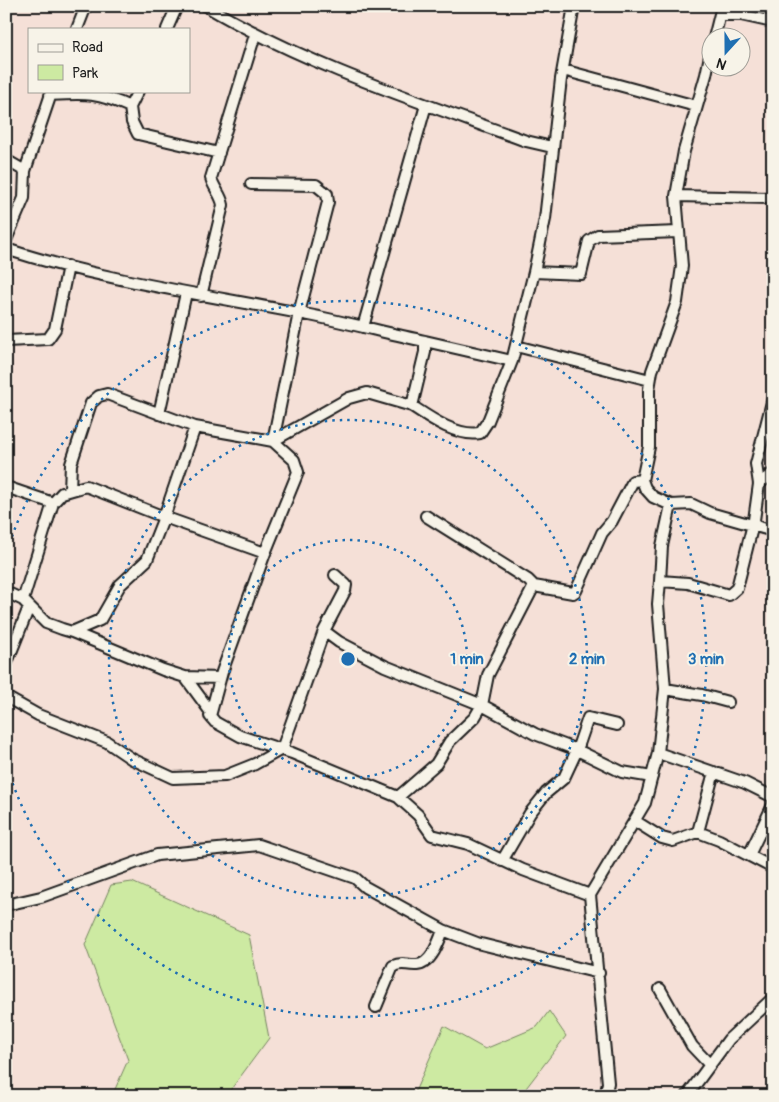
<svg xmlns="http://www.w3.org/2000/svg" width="779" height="1102" font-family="Pangolin,sans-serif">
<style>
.green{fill:#cdeaa2;stroke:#74835f}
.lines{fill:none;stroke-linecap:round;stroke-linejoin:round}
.minor-casing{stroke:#1c1c1c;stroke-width:14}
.minor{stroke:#f7f3e8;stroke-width:10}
.ring{fill:none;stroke:#1f6fb2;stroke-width:2.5;stroke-dasharray:2.5 5}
.centre{fill:#1f6fb2;stroke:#f7f3e8;stroke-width:2.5}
.ring-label{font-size:15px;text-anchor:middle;font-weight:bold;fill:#1f6fb2;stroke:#f7f3e8;stroke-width:4;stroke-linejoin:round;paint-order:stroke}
</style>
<rect width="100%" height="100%" fill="#f5e0d7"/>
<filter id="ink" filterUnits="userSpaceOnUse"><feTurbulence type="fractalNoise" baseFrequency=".02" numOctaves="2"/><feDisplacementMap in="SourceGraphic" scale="10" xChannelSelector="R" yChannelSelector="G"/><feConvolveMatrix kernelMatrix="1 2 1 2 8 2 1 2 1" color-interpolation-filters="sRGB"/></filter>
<g filter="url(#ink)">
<path class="green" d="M132,882L249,935L269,1038L226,1096H112L128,1060L85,945L111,885Z
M549,1011L566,1036L520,1096H409L414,1094L444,1026L485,1049L537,1027Z"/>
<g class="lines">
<defs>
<path id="minor" d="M206,6C306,65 417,101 526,141L552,147
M720,15H741L773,22
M77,29L86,6
M167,29L177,6
M714,38L722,6
M712,46L706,75L684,151L676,196L682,266L677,302L652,371L649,389V447L642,480L645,488L653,497L671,505L691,504L710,513L773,531
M563,70L696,106
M50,95C86,93 97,92 130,107L138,91
M130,107L132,122L138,134L219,153
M6,160L25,171L52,91
M251,184L316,185L327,194L328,202L299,313L273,441
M676,196L773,198
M6,240L24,198L25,171
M6,249C101,280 201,294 299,313C341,321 383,332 425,341
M534,272L581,274L589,241L598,235L678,232
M201,296L223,205C221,194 214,189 211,178L255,35
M363,327L426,105
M6,341L48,339L55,329L68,266
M516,346L650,380
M412,406C430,418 457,437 480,433L488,421L512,361L534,272L545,219L561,79L574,6
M159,414L186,293
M273,441L349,398L367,393L412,406L425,352V341L512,361
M759,484L773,473
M6,487L53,503
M70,490L71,464L91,403L99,396L107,394L195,427
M660,581L662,546L671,505
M534,586L573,593L576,591L602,533L612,521L633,481L642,480
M6,592L23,600L46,623L62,629L72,632L100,620L120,585L147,560L164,517L265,553
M23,600L53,503L62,493L86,486L164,517L195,427L273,441L294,460L298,472L265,553L222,672L210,716L215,722L240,736L292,753L398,797L418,815L432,835L468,844L523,870L590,895
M324,631L339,642L385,666L482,705L535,734L577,750L588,718L617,725
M72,632L163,670L185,677L220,678
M6,665L29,607
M185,677L210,711
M665,689L702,695L728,702
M6,697L38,715L107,742L132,759L173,778L225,776L255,764L282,749L324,631L345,591L346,585L335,575
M658,753L745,783L773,797
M398,797L436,764L450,741L475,717L482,705L488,675L534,586L528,580L426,516
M635,821L662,838L673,841L698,832L719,840L773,868
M698,832L714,772
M749,855L773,805
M502,861L530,813L546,793L564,778L577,750L622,772L652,777
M6,905L41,897L157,855L259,845L355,878L365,887L443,930L477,943L599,973
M660,989L692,1046L710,1065
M376,1007L393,966C403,961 407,966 417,965C431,964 439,942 443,930
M605,1096L608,1083L590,895L645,803L658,753L665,689L658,604L660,581L688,583L729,595L737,588L754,520L759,484L756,464L773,398
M687,1096L729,1039L773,998"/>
</defs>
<use href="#minor" class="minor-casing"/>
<use href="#minor" class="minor"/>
</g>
</g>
<g class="ring">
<circle cx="348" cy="659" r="119"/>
<circle cx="348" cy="659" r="239"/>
<path d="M7 551A358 358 0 1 1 7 767"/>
</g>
<circle cx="348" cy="659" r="8" class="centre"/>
<g class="ring-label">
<text x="467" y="664">1 min</text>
<text x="587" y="664">2 min</text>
<text x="706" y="664">3 min</text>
</g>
<rect width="779" height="1102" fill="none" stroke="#f7f3e8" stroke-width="25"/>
<rect x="12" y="12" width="754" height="1077" fill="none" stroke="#1c1c1c" stroke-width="2" filter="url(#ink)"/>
<rect x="28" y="28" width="162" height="65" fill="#f7f3e8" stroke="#9f9d96"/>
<rect x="38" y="44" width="25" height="8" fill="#f7f3e8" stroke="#9f9d96"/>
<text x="72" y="52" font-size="15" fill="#1c1c1c">Road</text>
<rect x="38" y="65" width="25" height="15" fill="#cdeaa2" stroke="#9f9d96"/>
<text x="72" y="78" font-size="15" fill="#1c1c1c">Park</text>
<g transform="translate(726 52) rotate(201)"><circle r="24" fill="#f7f3e8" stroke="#9f9d96"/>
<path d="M0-4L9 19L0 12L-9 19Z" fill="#1f6fb2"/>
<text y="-8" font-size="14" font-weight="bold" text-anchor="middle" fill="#1c1c1c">N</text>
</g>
</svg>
